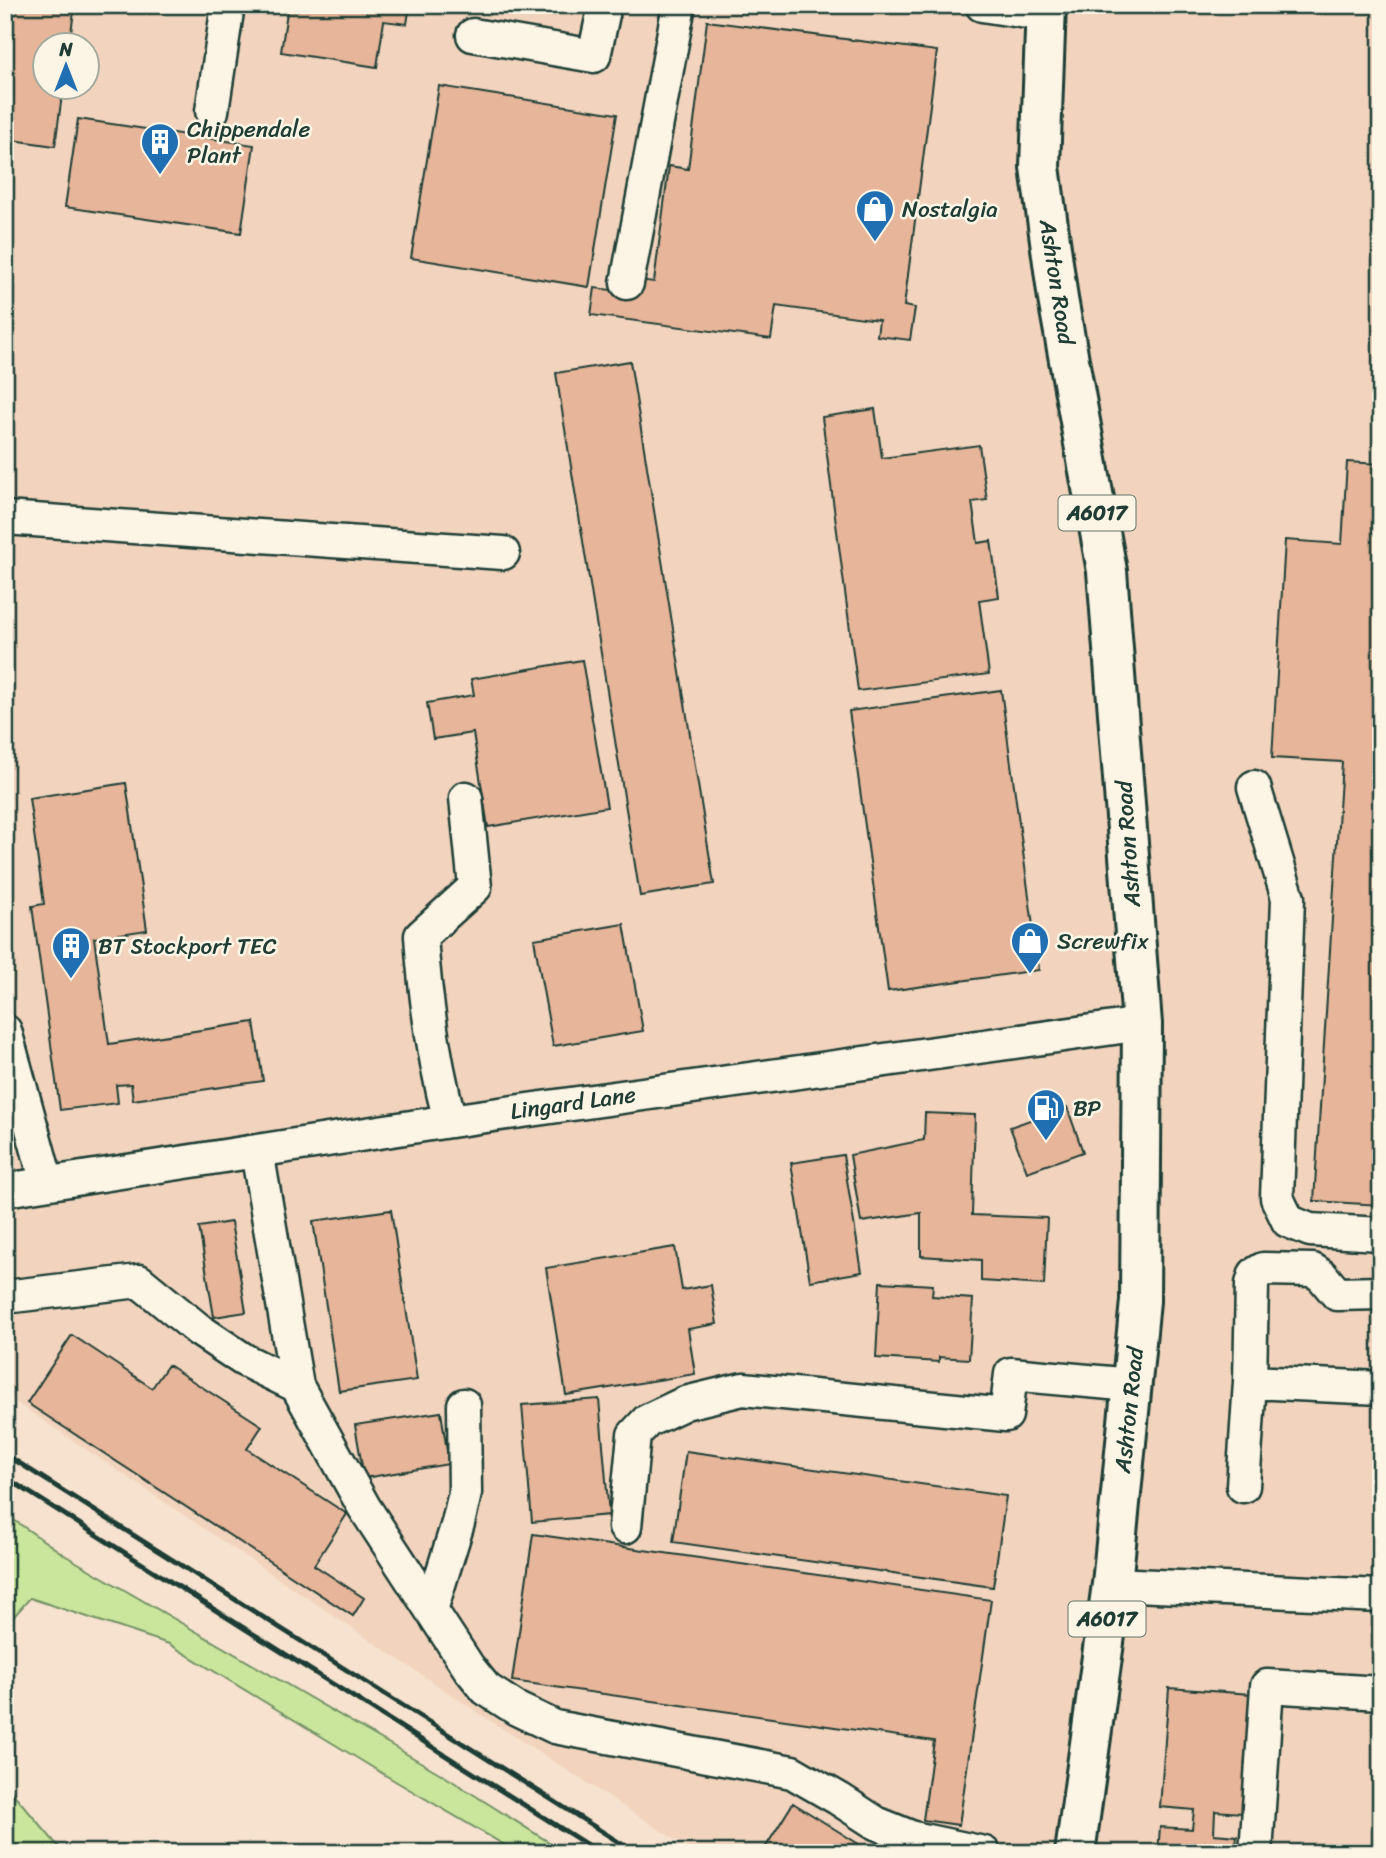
<svg xmlns="http://www.w3.org/2000/svg" width="1386" height="1858" font-family="Sriracha,sans-serif">
<style>
.built{fill:#f2d4be;fill-rule:evenodd}
.green{fill:#cae69c;stroke:#749268;stroke-width:2}
.building{fill:#e7b599;stroke:#1f3d34;stroke-width:2}
.lines{fill:none;stroke-linecap:round;stroke-linejoin:round}
.minor-casing{stroke:#1f3d34;stroke-width:37}
.highway-casing{stroke:#1f3d34;stroke-width:44}
.minor{stroke:#fcf5e5;stroke-width:32}
.highway{stroke:#fcf5e5;stroke-width:38}
.rail{stroke:#1f3d34;stroke-width:5}
.labels{text-anchor:middle;dominant-baseline:central;stroke-width:5;stroke-linejoin:round;paint-order:stroke}
.shield{fill:#fcf5e5;stroke:#617469;stroke-width:2}
.shield-label{font-size:21px;font-weight:bold;fill:#1f3d34}
.poi-label{font-size:23px;fill:#1f3d34;stroke:#fcf5e5;text-anchor:start}
.street-label{font-size:23px;fill:#1f3d34;stroke:#fcf5e5}
</style>
<rect width="100%" height="100%" fill="#f6e2ce"/>
<filter id="ink" filterUnits="userSpaceOnUse"><feTurbulence type="fractalNoise" baseFrequency=".0143" numOctaves="2"/><feDisplacementMap in="SourceGraphic" scale="14" xChannelSelector="R" yChannelSelector="G"/><feConvolveMatrix kernelMatrix="1 2 1 2 8 2 1 2 1" color-interpolation-filters="sRGB"/></filter>
<g filter="url(#ink)">
<path class="built" d="M5,5H1381V1853H696L489,1720L5,1395ZM46,46H88V88H46Z"/>
<path class="green" d="M5,1514L66,1556L441,1774L566,1853H518L390,1778L169,1644L30,1598L9,1622L5,1619Z
M5,1784L64,1853H5Z"/>
<path class="building" d="M5,5H75L69,46H46V88H63L55,146L5,139Z
M288,5H410L407,24L384,21L377,67L281,52Z
M707,21L937,51L904,306L915,308L910,340L877,336L879,320L776,306L771,339L591,315L595,288L628,292L630,279L654,282L669,166L688,169Z
M439,86L617,114L589,287L411,258Z
M78,119L254,145L241,233L65,207Z
M630,361L714,884L640,896L556,373Z
M875,409L882,458L979,445L987,500L972,502L978,543L991,541L999,597L979,600L989,674L858,691L822,417Z
M1347,462L1381,464V1205L1314,1201L1342,762L1272,758L1285,540L1342,544Z
M582,660L607,807L488,827L473,733L433,739L427,703L474,695L471,679Z
M1001,690L1039,970L888,991L849,711Z
M126,783L147,930L94,938L109,1044L254,1022L263,1081L133,1100L131,1084L116,1085L118,1103L60,1110L32,906L44,904L29,798Z
M624,924L643,1031L553,1046L534,939Z
M1067,1107L1083,1152L1027,1172L1010,1127Z
M925,1113L975,1115L972,1215L1047,1218L1044,1285L981,1281V1260L921,1256V1213L861,1222L850,1155L924,1140Z
M843,1155L862,1272L810,1281L791,1163Z
M391,1210L417,1380L339,1391L313,1221Z
M231,1222L246,1312L214,1317L199,1227Z
M675,1247L682,1290L711,1285L717,1324L688,1329L695,1374L566,1395L546,1268Z
M880,1282L933,1285L932,1296L973,1299L969,1359L939,1357V1362L876,1358Z
M72,1335L152,1388L168,1365L262,1426L247,1449L347,1514L314,1565L364,1598L353,1616L27,1403Z
M599,1399L609,1515L532,1522L522,1405Z
M441,1412L449,1464L364,1478L355,1425Z
M686,1451L1006,1496L993,1587L673,1542Z
M533,1534L991,1600L959,1825L923,1820L934,1741L512,1681Z
M1169,1688L1251,1694L1242,1813L1215,1811L1214,1834L1237,1836L1235,1853H1158L1160,1827L1192,1829L1194,1810L1160,1807Z
M793,1803L873,1853H762Z"/>
<g class="lines">
<defs>
<path id="minor" d="M982,5L1046,15
M473,35L594,56L605,5
M212,111L228,5
M627,283L679,5
M5,518L503,553
M1254,787L1288,898L1277,1198L1288,1221L1310,1230L1381,1234
M5,1031L47,1183
M450,1121C434,1060 425,998 421,936L475,887L466,798
M257,1151L297,1386
M5,1190L450,1121L1142,1024
M5,1297L139,1281L199,1330L244,1360L297,1386L364,1507L469,1668L486,1689L517,1709L555,1727L792,1772L839,1799L876,1823L913,1838L984,1853
M1250,1382L1381,1388
M1243,1486L1250,1382L1252,1284L1255,1274L1263,1269L1313,1270L1322,1276L1337,1294L1381,1293
M625,1527L634,1435L647,1421L685,1403L743,1389L1006,1415L1011,1374L1132,1385
M1112,1584L1381,1596
M431,1610L458,1523L465,1493L464,1405
M1256,1853L1267,1686L1381,1693"/>
<path id="highway" d="M1046,5L1040,167L1058,299L1107,571L1142,1024L1140,1301L1112,1584L1075,1853"/>
</defs>
<use href="#minor" class="minor-casing"/>
<use href="#highway" class="highway-casing"/>
<use href="#minor" class="minor"/>
<use href="#highway" class="highway"/>
<path class="rail" d="M5,1454L636,1853
M5,1477L600,1853"/>
</g>
</g>
<defs>
<symbol id="building-pin" viewBox="-11 -11 22 30"><path d="M0 17L-7.5 6A9.5 9.5 0 1 1 7.5 6Z" fill="#1f6fb2" stroke="#fcf5e5"/><path d="M-4-6H4V6H1V3H-1V6H-4ZM-2.5-4.3h1.7v1.8h-1.7ZM.8-4.3h1.7v1.8H.8ZM-2.5-1h1.7V.8h-1.7ZM.8-1h1.7V.8H.8Z" fill="#fff"/></symbol>
<symbol id="shop-pin" viewBox="-11 -11 22 30"><path d="M0 17L-7.5 6A9.5 9.5 0 1 1 7.5 6Z" fill="#1f6fb2" stroke="#fcf5e5"/><path d="M-5-2.5h2.3a2.7 3.5 0 0 1 5.4 0H5L5.5 6h-11ZM-1.5-2.5h3a1.5 2.3 0 0 0-3 0Z" fill="#fff"/></symbol>
<symbol id="fuel-pin" viewBox="-11 -11 22 30"><path d="M0 17L-7.5 6A9.5 9.5 0 1 1 7.5 6Z" fill="#1f6fb2" stroke="#fcf5e5"/><path d="M-5.5-6h7V0h2V4h1.3V-2.5L3-4.5l.8-.8L6-3V5H2.5V1h-1V6h-7ZM-4.2-4.7v3.2H.2V-4.7Z" fill="#fff"/></symbol>
</defs>
<g fill-rule="evenodd">
<use href="#building-pin" x="138" y="120" width="44" height="60"/>
<use href="#shop-pin" x="853" y="187" width="44" height="60"/>
<use href="#shop-pin" x="1008" y="919" width="44" height="60"/>
<use href="#building-pin" x="49" y="924" width="44" height="60"/>
<use href="#fuel-pin" x="1024" y="1086" width="44" height="60"/>
</g>
<g class="labels">
<g class="shield">
<rect x="1058.5" y="495.5" width="77" height="35" rx="5"/>
<rect x="1068.5" y="1601.5" width="77" height="35" rx="5"/>
</g>
<g class="shield-label">
<text x="1097" y="513">A6017</text>
<text x="1107" y="1619">A6017</text>
</g>
<g class="poi-label">
<text x="187" y="129">Chippendale<tspan x="187" dy="26">Plant</tspan></text>
<text x="902" y="209">Nostalgia</text>
<text x="1057" y="941">Screwfix</text>
<text x="98" y="946">BT Stockport TEC</text>
<text x="1073" y="1108">BP</text>
</g>
<g class="street-label">
<text transform="translate(1057 282) rotate(81)">Ashton Road</text>
<text transform="translate(1128 844) rotate(-94)">Ashton Road</text>
<text transform="translate(573 1103) rotate(-8)">Lingard Lane</text>
<text transform="translate(1129 1410) rotate(-84)">Ashton Road</text>
</g>
</g>
<rect width="1386" height="1858" fill="none" stroke="#fcf5e5" stroke-width="28"/>
<rect x="14" y="14" width="1358" height="1830" fill="none" stroke="#1f3d34" stroke-width="2.5" filter="url(#ink)"/>
<g transform="translate(66 66)"><circle r="33" fill="#fcf5e5" stroke="#a4ab9e" stroke-width="2"/>
<path d="M0-5L12 26L0 18L-12 26Z" fill="#1f6fb2"/>
<text y="-10" font-size="19" font-weight="bold" text-anchor="middle" fill="#1f3d34">N</text>
</g>
</svg>
